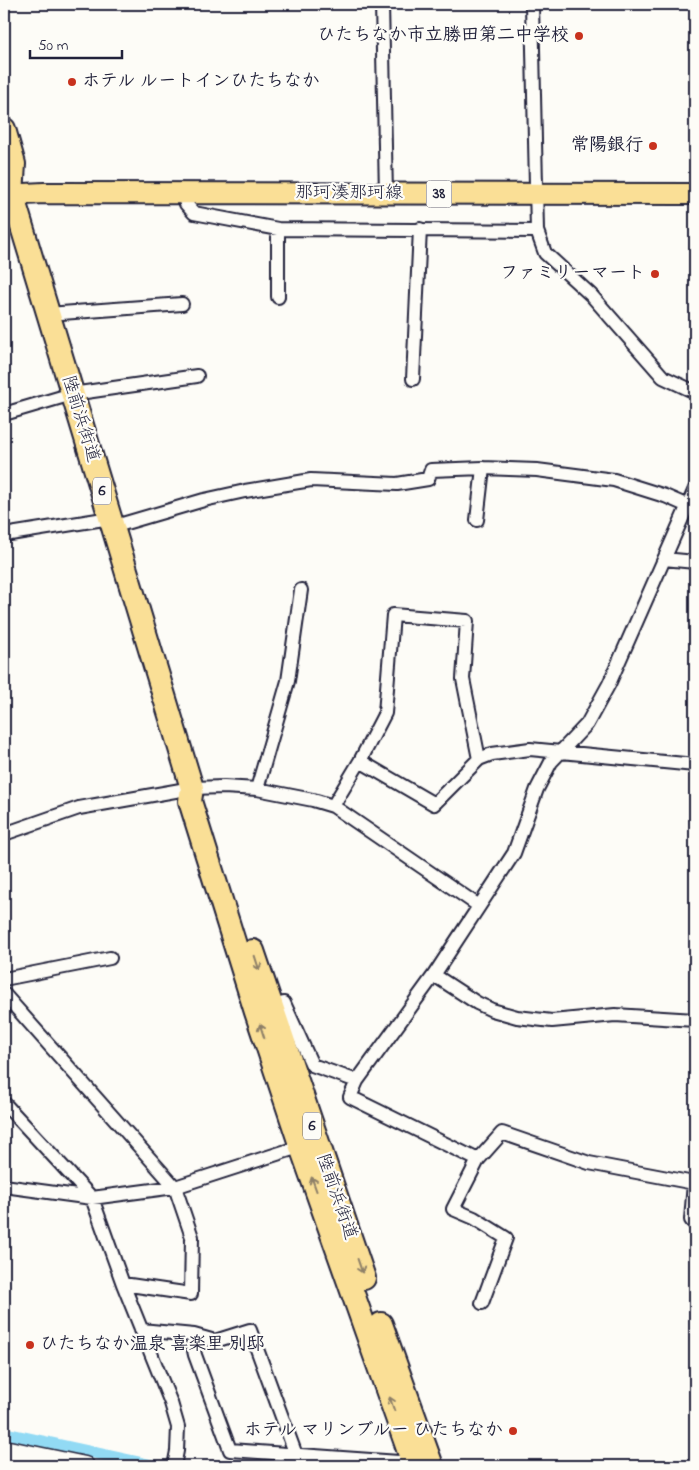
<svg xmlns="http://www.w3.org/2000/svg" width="699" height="1470" font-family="'Indie Flower','Klee One',sans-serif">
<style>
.water{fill:#92daf4;stroke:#6590aa}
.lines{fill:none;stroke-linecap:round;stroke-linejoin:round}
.canal{stroke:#92daf4;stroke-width:12}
.street-casing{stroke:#22223b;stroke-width:16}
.secondary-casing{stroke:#22223b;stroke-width:21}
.primary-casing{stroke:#22223b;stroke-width:24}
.highway-casing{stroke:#22223b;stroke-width:26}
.street{stroke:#fdfcf7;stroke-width:12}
.secondary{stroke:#fdfcf7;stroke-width:18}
.primary{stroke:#fadf96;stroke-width:20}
.highway{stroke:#fadf96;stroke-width:22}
.oneway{stroke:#8e8068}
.poi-dot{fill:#c8321e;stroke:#fdfcf7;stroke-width:2}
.labels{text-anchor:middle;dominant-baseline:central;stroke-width:4.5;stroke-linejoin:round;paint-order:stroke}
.shield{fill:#fdfcf7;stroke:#646373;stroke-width:1}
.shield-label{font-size:16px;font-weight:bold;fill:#22223b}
.poi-label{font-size:18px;font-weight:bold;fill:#22223b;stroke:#fdfcf7;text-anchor:end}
.street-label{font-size:18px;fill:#22223b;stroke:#fdfcf7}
</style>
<rect width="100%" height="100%" fill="#fdfcf7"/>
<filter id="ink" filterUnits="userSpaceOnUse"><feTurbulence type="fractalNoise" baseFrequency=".02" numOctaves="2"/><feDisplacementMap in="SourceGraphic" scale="10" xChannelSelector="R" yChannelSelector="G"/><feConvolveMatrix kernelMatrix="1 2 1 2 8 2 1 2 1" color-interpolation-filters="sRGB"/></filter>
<g filter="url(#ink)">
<path class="water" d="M135,1457L174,1466H137L134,1465Z"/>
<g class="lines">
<path class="canal" d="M4,1433L155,1466"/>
<defs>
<path id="street" d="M382,4L386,194
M532,4L537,231L545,253L591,295L663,377L695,392
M183,194L186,204L194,213L278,229L537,231
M278,229V297
M48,314L182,304
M413,379L420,229
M4,414L72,394L197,376
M477,520L483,468
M112,527L204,500L245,491L311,480L397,484L428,479L431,470L483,468L537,470L614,480L665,496L688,506
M4,535L110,518
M664,559L695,562
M360,761L434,804L479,759L492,754L530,749L695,765
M257,789L288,681L301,590
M333,806L360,761L385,713L393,615L467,621L463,679L479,759
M4,834L79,808L192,788L224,787L257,789L313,800L333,806L479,906
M434,975L477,1003L492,1010L517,1017L552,1021L615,1015L695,1020
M4,979L110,958
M4,994L175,1187L192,1237L191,1294L123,1284
M271,1007L284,1003L312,1065L357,1081
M4,1103L92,1198L123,1284L171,1403L178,1427L177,1451L174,1466
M478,1160L350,1097L357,1081L434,975L514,853L537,789L551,762L587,724L609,684L695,489
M4,1186L92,1198L175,1187L305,1145
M482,1303L506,1238L474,1218L453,1209L478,1160L502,1133L589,1163L694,1183L691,1220L695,1224
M141,1330L194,1335L215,1341L250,1330L296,1455
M194,1335L193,1346L195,1355L230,1450L413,1463"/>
<path id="secondary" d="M4,1449L85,1466"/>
<path id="primary" d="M4,195L44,193L695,194"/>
<path id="highway" d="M4,129L14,164L12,194
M4,182L12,194L192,788L190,801L256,1012L301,1147L414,1466
M253,951L364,1278
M381,1324L432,1466"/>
</defs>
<use href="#street" class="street-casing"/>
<use href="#secondary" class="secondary-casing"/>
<use href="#primary" class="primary-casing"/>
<use href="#highway" class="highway-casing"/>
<use href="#street" class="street"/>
<use href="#secondary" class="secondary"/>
<use href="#primary" class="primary"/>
<use href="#highway" class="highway"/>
</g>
<defs><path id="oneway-shaft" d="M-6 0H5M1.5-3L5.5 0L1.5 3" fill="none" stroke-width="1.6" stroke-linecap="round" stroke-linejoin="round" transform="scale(1.25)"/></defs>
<g class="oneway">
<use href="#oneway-shaft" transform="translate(257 963) rotate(72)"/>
<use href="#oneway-shaft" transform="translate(262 1031) rotate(-108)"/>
<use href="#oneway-shaft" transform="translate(314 1184) rotate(-110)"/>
<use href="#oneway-shaft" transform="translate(360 1266) rotate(71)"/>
<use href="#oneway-shaft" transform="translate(392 1404) rotate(-109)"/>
</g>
</g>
<g class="poi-dot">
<circle cx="579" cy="36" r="5"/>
<circle cx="72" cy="82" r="5"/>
<circle cx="653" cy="146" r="5"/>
<circle cx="655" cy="274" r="5"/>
<circle cx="30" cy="1345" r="5"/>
<circle cx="513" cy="1431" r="5"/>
</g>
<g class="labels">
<g class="shield">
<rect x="426.5" y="180.5" width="25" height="27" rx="4"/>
<rect x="93" y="477.5" width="18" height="27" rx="4"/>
<rect x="303" y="1112.5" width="18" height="27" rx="4"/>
</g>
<g class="shield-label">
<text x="439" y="194">38</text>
<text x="102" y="491">6</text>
<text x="312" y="1126">6</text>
</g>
<g class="poi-label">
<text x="569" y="36">ひたちなか市立勝田第二中学校</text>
<text x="82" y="82" text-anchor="start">ホテル ルートインひたちなか</text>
<text x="643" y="146">常陽銀行</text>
<text x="645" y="274">ファミリーマート</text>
<text x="40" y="1345" text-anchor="start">ひたちなか温泉 喜楽里 別邸</text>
<text x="503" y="1431">ホテル マリンブルー ひたちなか</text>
</g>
<g class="street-label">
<text x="349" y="194">那珂湊那珂線</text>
<text transform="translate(80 419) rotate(73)">陸前浜街道</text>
<text transform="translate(336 1197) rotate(71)">陸前浜街道</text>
</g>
</g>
<rect width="699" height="1470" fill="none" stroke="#fdfcf7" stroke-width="20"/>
<rect x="10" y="10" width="679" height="1450" fill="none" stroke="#22223b" stroke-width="2" filter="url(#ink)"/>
<path d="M30 50v8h92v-8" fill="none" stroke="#22223b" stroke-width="2.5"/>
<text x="38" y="50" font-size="15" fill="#22223b" stroke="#fdfcf7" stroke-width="4" paint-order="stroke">50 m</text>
</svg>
